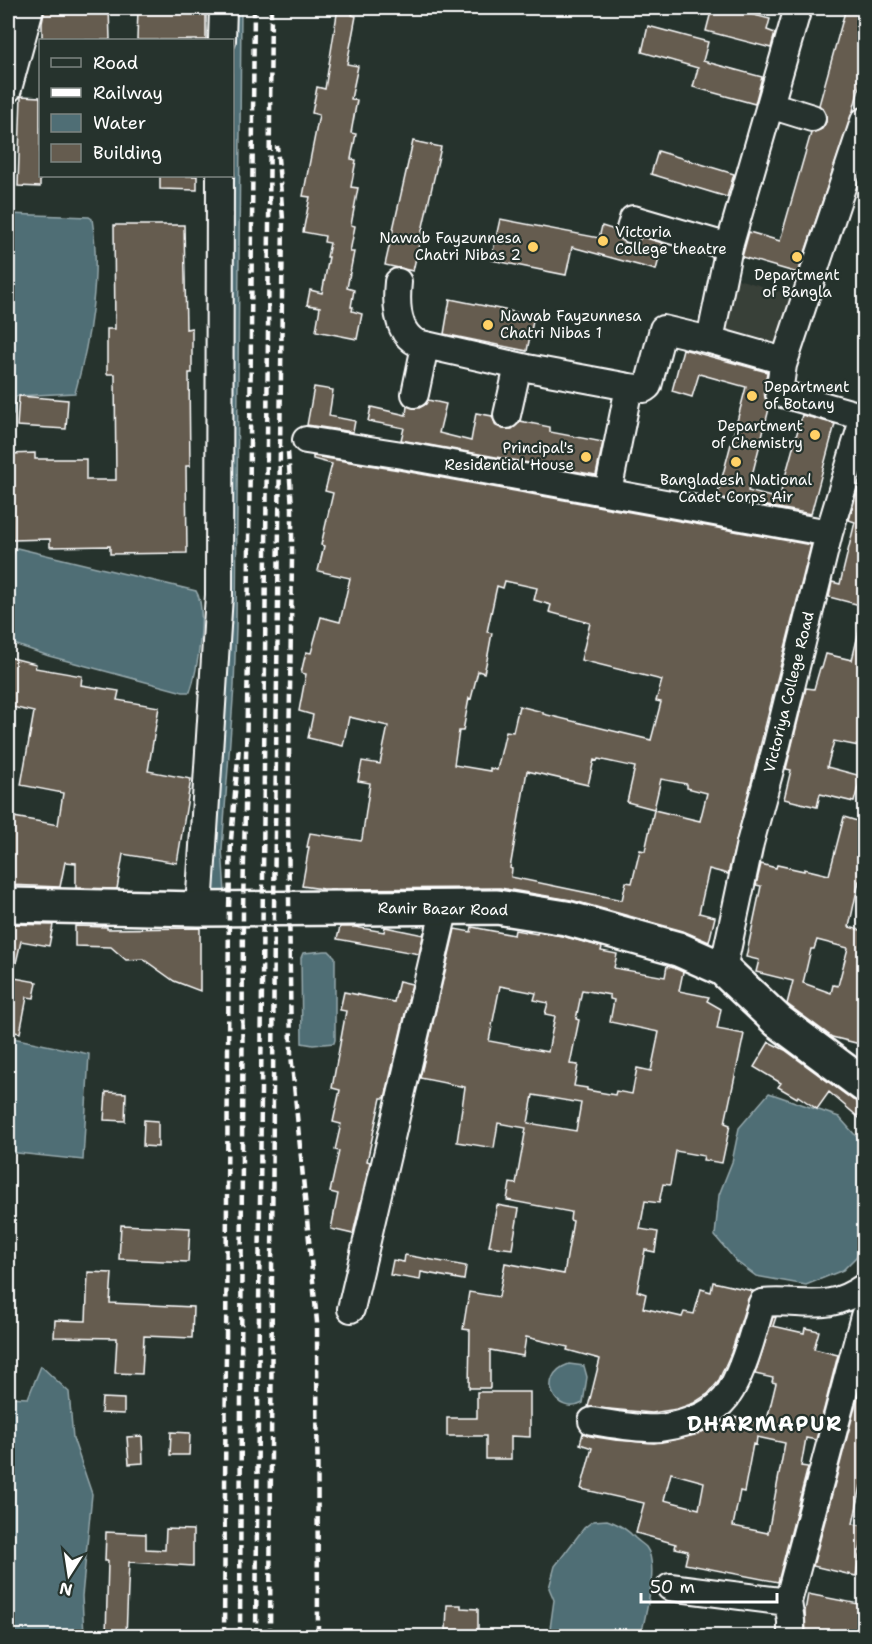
<svg xmlns="http://www.w3.org/2000/svg" width="872" height="1644" font-family="'Shantell Sans',sans-serif">
<style>
.built{fill:#393f37}
.water{fill:#4f6e75;stroke:#95a8ac;stroke-width:1.5}
.building{fill:#655c4f;stroke:#fff;stroke-width:1.5;fill-rule:evenodd}
.lines{fill:none;stroke-linecap:round;stroke-linejoin:round}
.minor-casing{stroke:#fff;stroke-width:30}
.major-casing{stroke:#fff;stroke-width:38}
.minor{stroke:#26332d;stroke-width:26}
.major{stroke:#26332d;stroke-width:33}
.rail{stroke:#fff;stroke-width:4.5;stroke-dasharray:9 4.5;stroke-linecap:butt}
.poi-dot{fill:#ffd166;stroke:#26332d;stroke-width:2}
.labels{text-anchor:middle;dominant-baseline:central;stroke-width:4.5;stroke-linejoin:round;paint-order:stroke}
.poi-label{font-size:15px;fill:#fff;stroke:#26332d;text-anchor:start}
.street-label{font-size:15px;fill:#fff;stroke:#26332d}
.district-label{font-size:21px;font-weight:bold;letter-spacing:1.5px;fill:#fff;stroke:#26332d}
</style>
<rect width="100%" height="100%" fill="#26332d"/>
<filter id="ink" filterUnits="userSpaceOnUse"><feTurbulence type="fractalNoise" baseFrequency=".0167" numOctaves="2"/><feDisplacementMap in="SourceGraphic" scale="12" xChannelSelector="R" yChannelSelector="G"/><feConvolveMatrix kernelMatrix="1 2 1 2 8 2 1 2 1" color-interpolation-filters="sRGB"/></filter>
<g filter="url(#ink)">
<path class="built" d="M734,278L799,297L783,354L718,336Z"/>
<path class="water" d="M229,8H241L236,627L234,686L222,849L225,893L212,898L232,176V40Z
M8,214L89,217L92,219C101,274 90,340 75,393L16,396L13,415H8Z
M17,548L196,591C208,609 197,672 190,692H183L49,656L8,642C7,622 3,562 17,548Z
M325,951H329L335,957V1040L334,1043L313,1045L302,1043L301,958L303,953Z
M8,1037L89,1054L83,1160L8,1152Z
M769,1093L839,1117L864,1145V1249L843,1270L806,1285L756,1276L737,1262L715,1236L719,1195L732,1162L739,1128Z
M569,1364L584,1366L587,1377L583,1403C556,1418 534,1376 569,1364Z
M41,1366L69,1392L73,1438L92,1494L82,1596L84,1636H8V1397L28,1398Z
M607,1520C619,1524 627,1529 635,1538C638,1541 643,1544 646,1547C660,1565 645,1615 641,1636H549L554,1600L549,1588L555,1566L584,1528L593,1521Z"/>
<path class="building" d="M45,8H109L110,40H42V23Z
M138,8H206V40H137Z
M338,8H354L352,15L356,16L347,64L358,66L351,99L357,100L351,133L356,134L351,159L356,160L351,187L358,188L351,225L355,226L350,252H354L347,288L354,290L351,307H353L352,311L362,314L357,339L316,331L320,307L307,305L310,290L322,293L329,257H327L330,243L324,242L325,236L303,232L310,197L303,196L319,115L312,113L317,87L325,89Z
M712,8H727L770,19L767,30L775,33L771,48L706,31Z
M846,8H864V70L853,111L798,273L742,257L749,232L780,241L811,133L822,129L826,122V114L819,105Z
M648,26L708,42L703,61L762,77L755,104L693,87L698,68L642,52Z
M21,96L40,97V187L18,186Z
M413,141L441,147L413,271L385,265Z
M658,151L734,174L727,197L651,174Z
M160,176H197V190L160,189Z
M500,219L599,238L602,226L615,230L619,239L626,243H634L642,237L663,243L656,270L572,247L566,275L491,260Z
M114,225H184L186,329L192,328V373H189L190,466H186L187,553L110,554V546L50,547V539L12,540L11,454L35,453V459H86V480H116L115,374H107V329H115Z
M450,299L534,316L527,351L444,334Z
M683,349L767,372L764,391L765,398L770,405L748,491L779,499L802,415L835,424L811,514L717,497L746,387L699,374L692,397L672,391Z
M314,387L333,390L329,416L355,421L353,432L307,425Z
M19,396L68,400L66,429L17,426Z
M428,400L446,404L439,433L471,441L476,413L492,416L496,426L503,429H512L520,421L550,427V432L603,442L596,475L401,440L404,428L368,421L371,407L406,415L407,406L419,408L426,404Z
M313,456L399,470L811,545L728,874L709,869L699,913L715,917L709,942L683,931L571,900L500,888L323,889L302,886L309,847H307L310,833L361,841L362,839L370,783L358,781L362,761L380,764L388,726L349,717L343,746L308,738L313,715L299,711L306,674L301,673L306,652L311,653L321,617L340,622L350,578L318,571L324,546L321,545L333,493L325,491L332,464L313,459ZM505,581L537,588L534,600L551,605L549,612L590,623L581,660L662,680L656,701L661,702L651,740L543,714V712L519,706L513,732L506,731L497,770L490,768V771L454,765L459,731H463L469,698L471,699L478,671L484,673L487,660L492,633L487,632L497,586L503,588ZM598,759L635,767L627,802L654,809L661,779L687,784V788L707,793L700,821L654,810L645,851L640,850L632,883L626,882L622,900L511,877L512,869L510,868L527,771L588,785L594,760L597,761Z
M858,488L864,489V542L859,566L864,567V606L829,597L832,582L840,584L855,522L849,520Z
M859,631L864,632V747L834,741L827,767L861,776L854,802L820,794L817,807L784,799L791,770L786,769L806,688L814,689L820,668H822L826,654L852,660Z
M8,657L36,664L35,668L82,676L81,685L119,691L117,700L159,707L148,771L191,779L177,863L123,854L117,889L76,888V863L65,862L60,887L8,885V816L58,825L63,793L21,785L34,712L8,706Z
M844,817L864,823V883L859,881L849,927L864,931V1045L832,1037L787,1004L793,981L756,972L759,960L746,957L761,886L756,885L761,864L776,868L777,865L804,871V869L829,875ZM817,940L848,948L838,986L833,985L831,993L803,983L811,949H814Z
M8,924L53,925L49,946L21,941L14,972H8Z
M75,926L107,927V929L200,928V991L174,981L143,959L126,960L111,947L75,946Z
M340,927H355L384,932L385,927L423,935L424,932L419,954L337,939Z
M472,927L514,935L515,930L537,934L538,932L562,936L602,947L601,951L617,954L614,968L665,977L667,966L674,968L683,972L679,991L709,997L707,1001L721,1009L717,1029L744,1034L725,1123L730,1125L722,1163L703,1160L704,1156L676,1151L670,1185L663,1184L659,1203L645,1201L640,1229L658,1232L655,1252L645,1250L637,1291L646,1294L643,1308L682,1317L684,1312L694,1314L701,1289L711,1292L713,1282L753,1291L748,1299L731,1353L718,1382L708,1394L694,1403L677,1409L652,1413L588,1407L600,1359L567,1350L568,1347L526,1337L523,1356L490,1350V1388H469L470,1330L463,1329L469,1292L499,1297L505,1263L564,1274L573,1221L570,1220L571,1212L507,1200L510,1183L516,1184L526,1128L498,1123L494,1148L457,1142L465,1087L420,1078L455,929L471,932ZM500,986L536,993L534,1000L548,1003L545,1014L555,1016L548,1052L489,1041ZM582,990L610,995V999L614,1000L610,1022L659,1032L651,1071L637,1068L632,1094L616,1091L615,1095L587,1090V1088L574,1086L578,1065L570,1064L579,1020L576,1019ZM533,1095L581,1103L576,1131L528,1123Z
M9,977L37,982L34,998L27,997L20,1033L8,1031Z
M399,981L412,984L385,1098H381L367,1161L370,1162L353,1234L331,1229L338,1194L330,1192L339,1151L335,1150L341,1124L333,1122L340,1090L332,1088L346,1011L340,1010L344,992L394,1002Z
M769,1042L785,1050L853,1100L864,1103V1122L829,1092L817,1109L798,1096L797,1098L778,1087L781,1083L754,1067Z
M106,1092L126,1093L125,1121L104,1120Z
M144,1120L158,1121V1147L143,1146Z
M497,1205L519,1209L512,1249L489,1246Z
M121,1225L190,1228L188,1262L119,1259Z
M405,1255L466,1266L464,1280L421,1272L420,1280L390,1275L393,1260L404,1262Z
M88,1272L112,1273L110,1303L193,1307L192,1338L144,1336L142,1374L115,1373L117,1338L54,1337L55,1320L86,1321Z
M773,1317H776L773,1326L804,1333L805,1328L819,1331L814,1349L838,1355L816,1440L806,1438L801,1466L808,1467L778,1582L685,1564L688,1551L675,1548L676,1544L636,1533L644,1503L581,1489L592,1448L580,1444L583,1433L590,1436L615,1440L654,1443L695,1435L717,1425L729,1416L766,1424L776,1383L772,1382L773,1378L755,1374ZM757,1437L785,1443L768,1533L733,1526L740,1491L744,1492L753,1444L756,1445ZM671,1473L704,1482L699,1509L664,1500Z
M864,1373V1443L862,1457L864,1458V1487L861,1486L853,1524L864,1526L856,1576L813,1566Z
M477,1392H530V1437L511,1436V1459H486V1436H447V1418H477Z
M102,1398L124,1399V1414L101,1413Z
M171,1432L190,1433L189,1455H170Z
M142,1436L143,1463L129,1464L127,1437Z
M166,1529L193,1530V1566L129,1562L126,1636H106L108,1561H105L106,1532L146,1534V1549L165,1550Z
M808,1594L864,1605V1636H806L805,1611Z
M447,1605H461V1608L478,1609V1630H446Z"/>
<g class="lines">
<defs>
<path id="minor" d="M798,8L729,247L710,340L777,359L783,365L779,393L864,417
M222,40L223,8
M8,89L30,8
M770,105L812,118
M630,229L633,219L729,247
M398,282C396,302 396,332 417,343L527,368L629,387L644,389L648,386L663,329L710,340
M783,365L864,121
M415,394L425,346
M507,415L518,366
M306,440L402,455L829,533
M608,492L629,387
M199,909L219,595L220,176
M723,969L750,843L776,748L829,533L864,417
M351,1309L445,907
M592,1421C611,1424 642,1430 660,1428C687,1424 718,1414 731,1390C746,1363 753,1332 762,1303C803,1299 826,1314 864,1287
M670,1587L788,1602
M791,1636V1621L788,1602L864,1316"/>
<path id="major" d="M8,905L199,909L497,907L566,918L678,949L723,969L778,1021L864,1085"/>
</defs>
<use href="#minor" class="minor-casing"/>
<use href="#major" class="major-casing"/>
<use href="#minor" class="minor"/>
<use href="#major" class="major"/>
<path class="rail" d="M288,452L292,508V559L288,819L291,1054L317,1322L318,1636
M224,1636L229,909L231,840L239,746
M240,1636L243,909L248,658L254,8
M256,1636L271,8
M270,1636L274,908L283,219L277,146"/>
</g>
</g>
<g class="poi-dot">
<circle cx="603" cy="241" r="6"/>
<circle cx="533" cy="247" r="6"/>
<circle cx="797" cy="257" r="6"/>
<circle cx="488" cy="325" r="6"/>
<circle cx="752" cy="396" r="6"/>
<circle cx="815" cy="435" r="6"/>
<circle cx="586" cy="457" r="6"/>
<circle cx="736" cy="462" r="6"/>
</g>
<g class="labels">
<g class="poi-label">
<text x="615" y="232">Victoria<tspan x="615" dy="17">College theatre</tspan></text>
<text x="521" y="238" text-anchor="end">Nawab Fayzunnesa<tspan x="521" dy="17">Chatri Nibas 2</tspan></text>
<text x="797" y="275" text-anchor="middle">Department<tspan x="797" dy="17">of Bangla</tspan></text>
<text x="500" y="316">Nawab Fayzunnesa<tspan x="500" dy="17">Chatri Nibas 1</tspan></text>
<text x="764" y="387">Department<tspan x="764" dy="17">of Botany</tspan></text>
<text x="803" y="426" text-anchor="end">Department<tspan x="803" dy="17">of Chemistry</tspan></text>
<text x="574" y="448" text-anchor="end">Principal's<tspan x="574" dy="17">Residential House</tspan></text>
<text x="736" y="480" text-anchor="middle">Bangladesh National<tspan x="736" dy="17">Cadet Corps Air</tspan></text>
</g>
<g class="street-label">
<text transform="translate(789 692) rotate(-76)">Victoriya College Road</text>
<text transform="translate(443 909) rotate(1)">Ranir Bazar Road</text>
</g>
<g class="district-label">
<text x="765" y="1424">DHARMAPUR</text>
</g>
</g>
<rect width="872" height="1644" fill="none" stroke="#26332d" stroke-width="30"/>
<rect x="15" y="15" width="842" height="1614" fill="none" stroke="#fff" stroke-width="2" filter="url(#ink)"/>
<rect x="39" y="39" width="195" height="138" fill="#26332d" stroke="#7d8581" stroke-width="1.5"/>
<rect x="51" y="58" width="30" height="9" fill="#26332d" stroke="#7d8581" stroke-width="1.5"/>
<text x="93" y="69" font-size="18" fill="#ffffff">Road</text>
<rect x="51" y="88" width="30" height="9" fill="#ffffff" stroke="#7d8581" stroke-width="1.5"/>
<text x="93" y="99" font-size="18" fill="#ffffff">Railway</text>
<rect x="51" y="114" width="30" height="18" fill="#4f6e75" stroke="#7d8581" stroke-width="1.5"/>
<text x="93" y="129" font-size="18" fill="#ffffff">Water</text>
<rect x="51" y="144" width="30" height="18" fill="#655c4f" stroke="#7d8581" stroke-width="1.5"/>
<text x="93" y="159" font-size="18" fill="#ffffff">Building</text>
<g transform="translate(69 1575) rotate(192)" stroke="#26332d" stroke-width="4.5" paint-order="stroke">
<path d="M0-4.5L10 22L0 15L-10 22Z" fill="#ffffff"/>
<text y="-9" font-size="16" font-weight="bold" text-anchor="middle" fill="#ffffff">N</text>
</g>
<path d="M641 1593v9h136v-9" fill="none" stroke="#ffffff" stroke-width="3"/>
<text x="650" y="1593" font-size="18" fill="#ffffff" stroke="#26332d" stroke-width="4.5" paint-order="stroke">50 m</text>
</svg>
